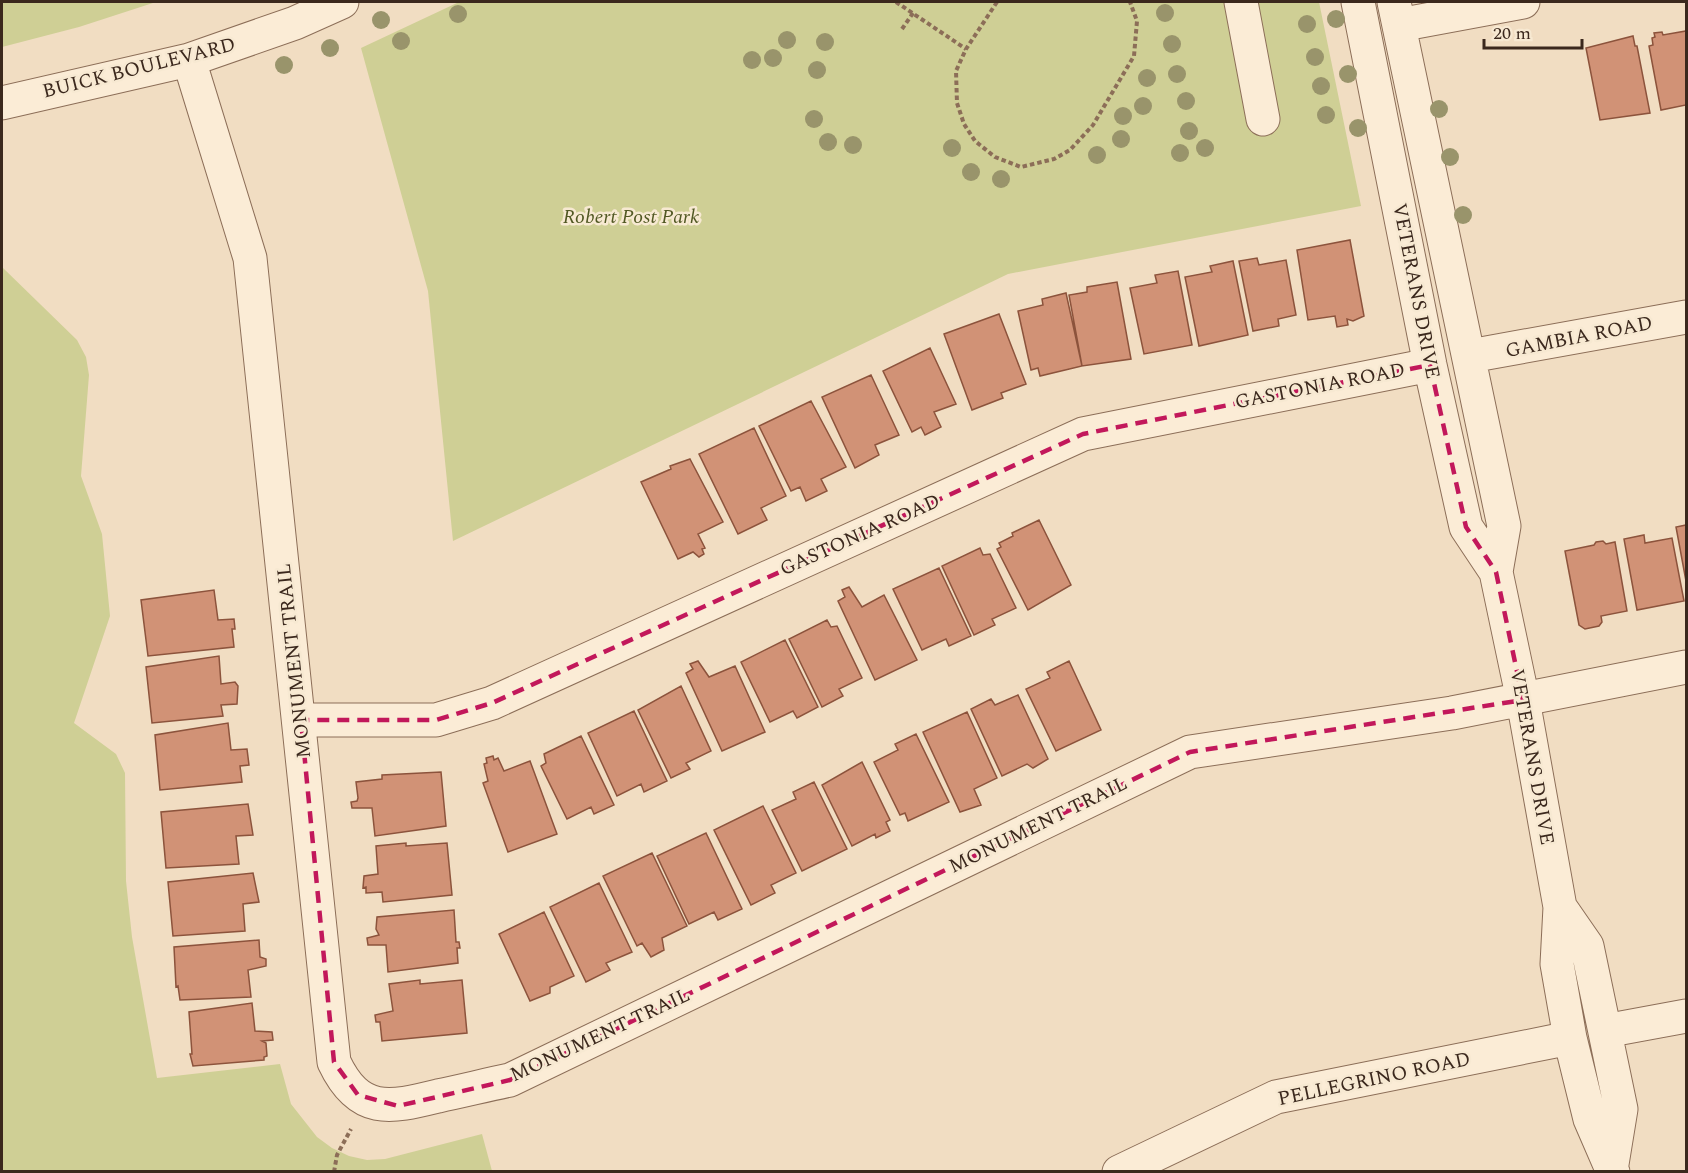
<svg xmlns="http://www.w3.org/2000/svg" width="1688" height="1173" font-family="Spectral,serif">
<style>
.green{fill:#cfcf95}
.building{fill:#d19276;stroke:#8c533c;stroke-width:1.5}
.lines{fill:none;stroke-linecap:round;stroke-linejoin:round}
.minor-casing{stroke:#8c6e58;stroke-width:35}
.path{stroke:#8c6e58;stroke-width:4;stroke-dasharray:4.5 3;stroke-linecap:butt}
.minor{stroke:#fbecd6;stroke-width:33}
.tree{fill:#99946b}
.marked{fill:none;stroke:#c2185b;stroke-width:4.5;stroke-dasharray:12 8;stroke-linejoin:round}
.labels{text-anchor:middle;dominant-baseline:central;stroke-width:5;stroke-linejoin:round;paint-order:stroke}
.street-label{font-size:20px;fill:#3b281d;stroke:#f7e9d2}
.park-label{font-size:20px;font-style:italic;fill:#515823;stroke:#f7e9d2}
</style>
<rect width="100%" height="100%" fill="#f1ddc2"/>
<path class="green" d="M2,2H156L79,27L2,47Z
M459,2H1319L1361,206L1008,274L453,541L428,291L361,48Z
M2,267L77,340L86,357L89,375L81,476L102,534L110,616L74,723L116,754L125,773L126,881L132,937L157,1078L280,1064L291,1104L317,1137L332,1148L349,1156L367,1160L385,1159L482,1134L492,1171H2Z"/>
<path class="building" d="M1686,31V105L1661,110L1649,46L1653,45L1652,38L1655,37L1654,33L1662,32L1663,35Z
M1633,36L1635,46H1637L1650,113L1600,120L1586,48Z
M1350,240L1364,316L1353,321L1347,319L1348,325L1337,327L1335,316L1308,320L1297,250Z
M1257,258L1259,265L1286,260L1296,315L1278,319L1279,326L1253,331L1239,261Z
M1233,261L1248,335L1199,346L1185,277L1212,272L1210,266Z
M1178,271L1192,345L1144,354L1130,288L1157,283L1155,275Z
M1117,282L1131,359L1082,366L1069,295L1087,292V287Z
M1066,293L1082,366L1040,376L1038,368L1031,370L1018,311L1043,305L1042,299Z
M999,314L1026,384L1001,393L1003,398L972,410L944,334Z
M930,348L956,404L934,412L941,427L925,435L921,427L912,432L883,371Z
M871,375L899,435L875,445L879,455L855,468L822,397Z
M811,401L846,467L821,479L827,491L806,501L800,487L791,491L759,426Z
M754,428L786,496L761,508L767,520L738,534L699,454Z
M690,459L723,522L698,534L705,548L702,549L704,554L699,557L693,552L678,559L641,482L671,469L670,466Z
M1039,520L1071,585L1028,610L997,549L1001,547L999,543L1013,536L1012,533Z
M1686,525V581L1676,527Z
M1644,535L1645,543L1672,538L1684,601L1637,610L1624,539Z
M1603,541L1606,544L1615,542L1627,611L1601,616L1602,622L1599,626L1585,629L1579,625L1565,551L1594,545L1596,542Z
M980,548L983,555L990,554L1016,608L992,619L995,625L974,635L942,566Z
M939,568L971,636L949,646L946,639L922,650L893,589Z
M849,587L862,607L884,595L917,660L875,680L838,601L845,597L842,590Z
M214,590L218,620L234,619L235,629H232L234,647L148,656L141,600Z
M827,620L831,627L837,626L862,678L839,689L843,696L822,707L789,639Z
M785,640L818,707L797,718L793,711L770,722L741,662Z
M219,656L221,684L235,682L238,686L237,704L221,705L223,716L152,723L146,667Z
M698,661L709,677L735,666L765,732L722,751L686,673L693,669L690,664Z
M1069,661L1101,730L1056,751L1026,689L1050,678L1047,672Z
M681,686L711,751L686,763L690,769L671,778L638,710Z
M1018,695L1048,759L1033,768L1027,764L1002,776L971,709L991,699L995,705Z
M634,711L667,781L644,792L641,784L617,796L588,733Z
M967,712L997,778L974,789L981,805L960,812L923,732Z
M228,723L231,750L247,749L249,765L240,766L242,782L160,790L155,735Z
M916,734L949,802L908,821L905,813L900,815L874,762L898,750L895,744Z
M581,736L614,805L594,814L591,807L567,819L541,766L546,763L544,754Z
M493,756L494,760L498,758L504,771L530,761L557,834L508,852L483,783L488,781L484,764L487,763L486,758Z
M862,762L890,820L886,822L890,831L876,838L875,834L852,846L822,785Z
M441,772L446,826L375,836L372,808H352L351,802L357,801L358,798L356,782L382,779V775Z
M814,782L847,849L802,871L772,810L796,799L793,792Z
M248,804L253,835L236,836L239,864L166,868L161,812Z
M763,806L796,873L771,885L775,893L751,905L714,830Z
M706,833L742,909L718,920L714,912L689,924L657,856Z
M406,843V846L447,843L452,895L383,902L382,892L366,893V887L363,888L364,876L378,874L376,846Z
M652,853L687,926L662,938L664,950L651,957L642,943L637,946L603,876Z
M253,873L259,902L243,904L245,931L173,936L168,882Z
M599,883L632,952L606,963L610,970L586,982L550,907Z
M454,910L456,942H459L460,948H457L458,963L388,972L386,945H368L367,938L379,935L376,929L377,917Z
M544,912L574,976L550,987V993L530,1001L499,934Z
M259,940L260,957L266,959V966L248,970L251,997L180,1000L178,986L176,987L174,947Z
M420,980V984L462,980L467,1033L382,1041L380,1022H376L375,1015L393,1011L389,984Z
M252,1003L255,1031L272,1032L273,1040L262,1041L266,1043L267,1056L264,1057V1060L193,1066L190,1054H192L189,1012Z"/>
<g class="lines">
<defs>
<path id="minor" d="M1241,2L1263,119
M1358,2L1430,365L1466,527L1496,572L1523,700L1560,907L1557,964L1570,1038L1590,1119L1613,1172
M1394,2L1504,526L1496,572
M1399,25L1523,2
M189,60L250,258L334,1062C359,1115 389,1108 438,1096C462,1091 486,1085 510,1080L1190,752L1452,713L1686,667
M2,103L189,60L295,23L342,2
M1470,356L1686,317
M301,720H436L492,703L1083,434L1430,365
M1560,907L1587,946L1621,1109L1612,1164
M1605,1031L1686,1016
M1119,1172L1276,1097L1570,1038"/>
</defs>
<use href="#minor" class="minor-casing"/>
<path class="path" d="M896,2L966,49
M997,2L966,49L956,71L957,103L964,124L975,141L995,157L1021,167L1054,159L1070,150L1093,125L1134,56L1137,21L1130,2
M902,29L913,13
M334,1172L337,1155L351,1129"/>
<use href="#minor" class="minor"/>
</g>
<g class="tree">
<circle cx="1165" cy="13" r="9"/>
<circle cx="458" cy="14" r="9"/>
<circle cx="1336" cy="19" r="9"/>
<circle cx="381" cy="20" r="9"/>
<circle cx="1307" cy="24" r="9"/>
<circle cx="787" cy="40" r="9"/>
<circle cx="401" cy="41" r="9"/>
<circle cx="825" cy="42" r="9"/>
<circle cx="1172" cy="44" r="9"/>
<circle cx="330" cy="48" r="9"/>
<circle cx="1315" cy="57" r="9"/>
<circle cx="773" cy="58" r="9"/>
<circle cx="752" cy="60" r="9"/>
<circle cx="284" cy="65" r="9"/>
<circle cx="817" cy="70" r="9"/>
<circle cx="1177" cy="74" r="9"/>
<circle cx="1348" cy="74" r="9"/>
<circle cx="1147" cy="78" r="9"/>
<circle cx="1321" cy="86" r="9"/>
<circle cx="1186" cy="101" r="9"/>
<circle cx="1143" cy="106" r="9"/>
<circle cx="1439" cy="109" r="9"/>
<circle cx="1326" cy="115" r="9"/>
<circle cx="1123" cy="116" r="9"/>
<circle cx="814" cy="119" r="9"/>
<circle cx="1358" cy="128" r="9"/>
<circle cx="1189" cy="131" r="9"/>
<circle cx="1121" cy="139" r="9"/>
<circle cx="828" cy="142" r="9"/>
<circle cx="853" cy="145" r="9"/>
<circle cx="952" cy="148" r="9"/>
<circle cx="1205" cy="148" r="9"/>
<circle cx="1180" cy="153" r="9"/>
<circle cx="1097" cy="155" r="9"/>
<circle cx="1450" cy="157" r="9"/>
<circle cx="971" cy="172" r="9"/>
<circle cx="1001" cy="179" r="9"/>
<circle cx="1463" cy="215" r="9"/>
</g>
<path class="marked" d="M1430,365L1466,527L1496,572L1523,700L1190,752L510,1080L398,1106L358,1095L334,1062L301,720H436L492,703L1083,434Z"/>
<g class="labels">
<g class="street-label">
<text transform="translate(139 68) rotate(-14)">BUICK BOULEVARD</text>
<text transform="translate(1416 291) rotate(79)">VETERANS DRIVE</text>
<text transform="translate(1579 337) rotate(-11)">GAMBIA ROAD</text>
<text transform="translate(1320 386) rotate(-11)">GASTONIA ROAD</text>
<text transform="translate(860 535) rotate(-24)">GASTONIA ROAD</text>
<text transform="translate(294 661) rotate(-96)">MONUMENT TRAIL</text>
<text transform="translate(1532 757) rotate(80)">VETERANS DRIVE</text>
<text transform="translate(1038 825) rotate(-26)">MONUMENT TRAIL</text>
<text transform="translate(600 1035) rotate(-25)">MONUMENT TRAIL</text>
<text transform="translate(1374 1079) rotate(-12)">PELLEGRINO ROAD</text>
</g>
<g class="park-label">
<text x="631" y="217">Robert Post Park</text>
</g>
</g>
<rect width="1688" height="1173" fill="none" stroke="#3b281d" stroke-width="6"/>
<path d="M1484 39v9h98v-9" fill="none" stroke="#3b281d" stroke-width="3"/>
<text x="1493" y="39" font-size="18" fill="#3b281d" stroke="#f7e9d2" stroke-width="4.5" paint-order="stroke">20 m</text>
</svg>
